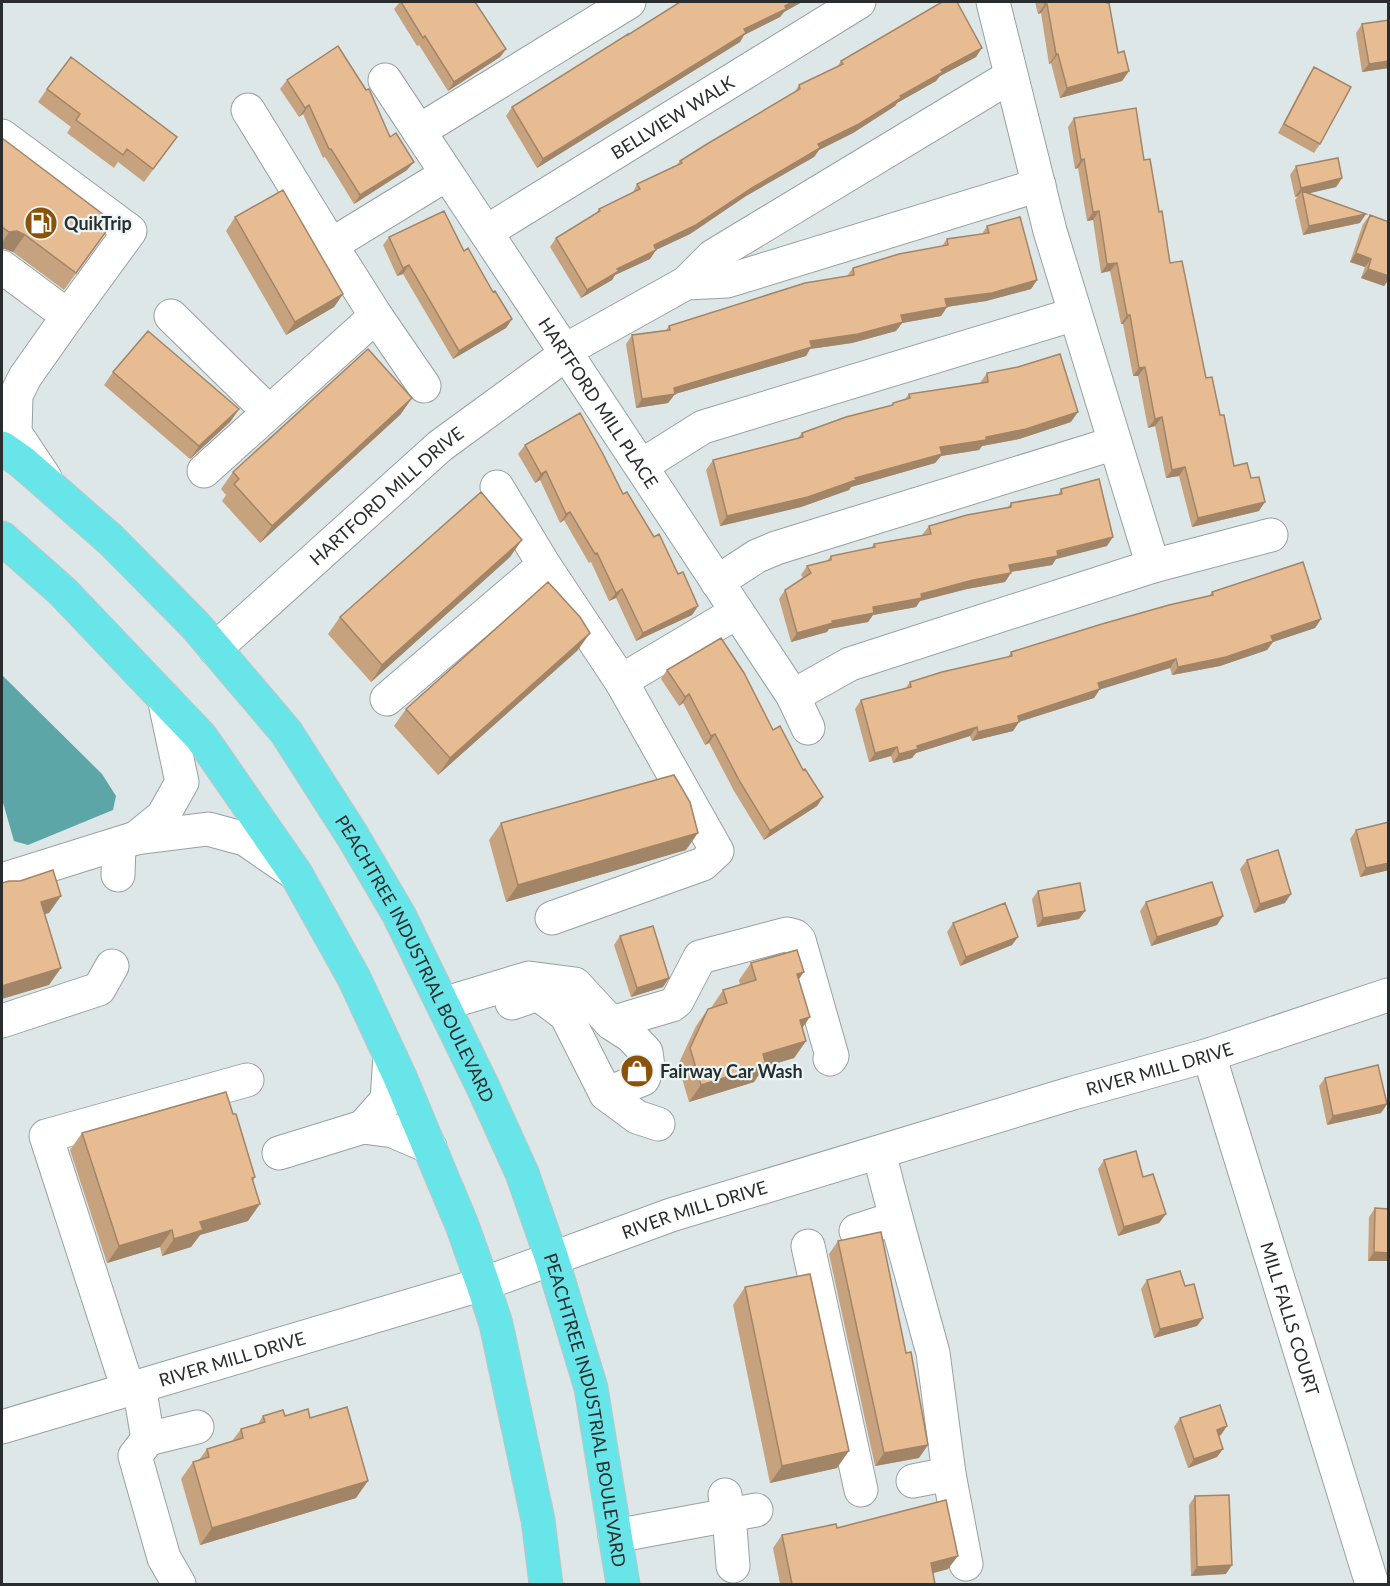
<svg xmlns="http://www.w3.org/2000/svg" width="1390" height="1586" font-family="Lato,sans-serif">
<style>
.water{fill:#5da6a8}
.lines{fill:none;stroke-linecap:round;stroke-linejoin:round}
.minor-casing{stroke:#97a1a1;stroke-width:35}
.highway-casing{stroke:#c3c4c4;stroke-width:35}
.minor{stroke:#fff;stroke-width:33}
.highway{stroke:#68e5e9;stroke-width:33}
.wall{fill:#c7a27e}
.shaded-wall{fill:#a28467}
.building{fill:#e7bc93;stroke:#a28467;stroke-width:1.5}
.labels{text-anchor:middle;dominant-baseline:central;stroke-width:4.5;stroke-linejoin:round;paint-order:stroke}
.street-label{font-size:18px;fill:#292d2d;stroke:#eaf5f5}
.poi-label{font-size:18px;font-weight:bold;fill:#292d2d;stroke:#eaf5f5;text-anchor:start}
</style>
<rect width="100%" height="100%" fill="#dde7e8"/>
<path class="water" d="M2,675L102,774L116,796L113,810L28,845L14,841L2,799Z"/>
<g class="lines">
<defs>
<g id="minor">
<path d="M993,2L1050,231L1153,566"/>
<path id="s1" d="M385,80L793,696L808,728"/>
<path d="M248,110L331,245"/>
<path d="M419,131L629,2"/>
<path d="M2,136L130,231L68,316L2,267"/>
<path id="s2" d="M486,232L859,2"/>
<path d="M686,283L727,281L1039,185"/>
<path d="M171,316L269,412"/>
<path d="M376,316L424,386"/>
<path d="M564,351L686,283L713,256L1011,76"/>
<path d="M641,466L703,427L1075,314"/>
<path d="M204,471L376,316L331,245L447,174"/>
<path d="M45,478L15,433L16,395L25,377L68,316"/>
<path d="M497,487L544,565L621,681L737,612"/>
<path d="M717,582L757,556L776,548L1115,443"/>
<path id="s3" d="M215,649L440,446L566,354"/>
<path d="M793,696L850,664L1153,566L1271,535"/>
<path d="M387,699L544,565"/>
<path d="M136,838L163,816L182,782L164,698"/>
<path d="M118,875L119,844"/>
<path d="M2,880L136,838L208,829L245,839L293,872"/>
<path d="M552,918L703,864L717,851L621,681"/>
<path d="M512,1003L538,994L566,1015L606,1094L637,1117L658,1124"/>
<path d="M443,1004L529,978L575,984L611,1023L631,1036L646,1052L648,1067L643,1079L606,1094"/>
<path d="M2,1021L99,989L112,966"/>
<path d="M611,1023L672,1005L677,1001L700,957L787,934L795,936L799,940L832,1056L830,1059"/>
<path id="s4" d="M1209,1055L1372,1584"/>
<path d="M363,1127L387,1100L390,1056"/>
<path d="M279,1153L363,1127L393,1131L430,1147"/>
<path d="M879,1153L896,1218"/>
<path d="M856,1231L896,1218L933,1353L949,1474L966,1564"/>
<path d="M808,1246L861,1490"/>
<path d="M139,1386L148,1439L197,1427"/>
<path d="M128,1389L46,1136L247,1080"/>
<path id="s5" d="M2,1427L483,1284L671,1215L1073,1093L1209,1055L1388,995"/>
<path d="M148,1439L135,1456L164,1558L179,1584"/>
<path d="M913,1481L949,1474"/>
<path d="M725,1495L729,1515L733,1566"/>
<path d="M615,1536L756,1510"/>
</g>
<g id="highway">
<path id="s6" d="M2,448L22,462L111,540L195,625L286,732L352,835L399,915L482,1085L522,1173L552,1259L591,1388L623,1584"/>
<path d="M2,538L63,592L201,737L296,874L354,978L400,1077L462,1225L483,1284L496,1324L538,1520L546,1584"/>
</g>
</defs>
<use href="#minor" class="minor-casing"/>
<use href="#highway" class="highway-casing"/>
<use href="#minor" class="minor"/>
<use href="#highway" class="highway"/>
</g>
<path class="wall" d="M400,2H475L506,49L500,57L448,91L419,45L417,46L394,9Z
M680,2H802L784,12L780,17L744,35L740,42L537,168L506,116L512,107L628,35Z
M1035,2H1107L1118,53L1129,71L1122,81L1060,98L1051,63L1049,64L1041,13L1038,14Z
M1362,24L1389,68L1362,72L1356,33Z
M976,57L940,76L936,81L897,103L895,106L853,133L819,150L814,157L746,196L690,234L656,250L650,259L615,275L612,280L581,298L550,247L556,238L596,214L599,209L632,194L637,184L677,165L680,161L794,93L799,85L837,67L841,61Z
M1314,67L1320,144L1314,153L1278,133L1308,76Z
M287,80L390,137L407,170L354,204L325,157L323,158L303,114L299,117L280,89Z
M47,89L177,137L144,182L118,162L114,168L67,133L71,127L38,102Z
M1074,118L1144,160L1159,212L1170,263L1206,378L1220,415L1234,466L1259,511L1192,527L1179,476L1166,478L1155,426L1148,428L1138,376H1133L1123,324H1121L1110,271L1101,273L1093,220L1087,221L1078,168L1075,169L1068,127Z
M2,138L101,239L64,290L13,252L5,249H2Z
M1296,166L1342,178L1336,187L1309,193L1360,223L1303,235L1295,200L1298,196L1295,197L1290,175Z
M1370,215L1389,222V279L1384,286L1361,278L1365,267L1350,262L1363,224Z
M235,217L343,294L334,307L286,335L226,231Z
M987,226L1037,280L1031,289L986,301L947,307L941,316L902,323L896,331L852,343L810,349L806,356L675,394L668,403L636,408L626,344L632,335L666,330L669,326L847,276L853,268L942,246L947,239L982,234Z
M389,237L464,251L512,319L506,328L453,359L403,274L397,276L383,245Z
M113,372L239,409L230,422L190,459L104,385Z
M987,373L1071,422L1019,439L982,446L979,450L941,456L935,463L851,487L849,490L801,507L720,526L706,470L713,460L797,439L802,433L891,405L893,403L905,399L909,394L980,383Z
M412,398L400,415L260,543L222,501L226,495L221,489L233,472Z
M525,445L623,494L654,537L698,606L692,615L636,641L616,598L609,601L591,562L589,563L564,520L560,523L540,480L535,483L518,454Z
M1061,489L1107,546L1056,559L1052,565L1011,572L1005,582L967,589L920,601L916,607L873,615L868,622L829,629L827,632L791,642L779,599L785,590L803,578L801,575L807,566L827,561L831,556L871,548L874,544L922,535L929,526L1008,507L1011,503L1058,495Z
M510,557L371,682L328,634L340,617Z
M1212,592L1321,619L1315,628L1273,642L1267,650L1220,666L1172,675L1170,668L1100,689L1094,698L1019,722L1013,731L972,741L970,736L916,753L912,758L893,763L891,756L869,762L855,709L861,700L905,689L910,682L1008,657L1011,652L1209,596Z
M578,650L438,775L394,726L406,709Z
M667,670L773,730L823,797L817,806L764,840L734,791L709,743L705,745L683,703L679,706L661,679Z
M1389,822V870L1360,877L1350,839L1356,830Z
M501,823L686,850L506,902L489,840Z
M1247,860L1285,903L1254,913L1240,869Z
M1038,891L1085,911L1079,919L1037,927L1032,899Z
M1146,902L1217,925L1151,946L1140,911Z
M953,923L1012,945L960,966L947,932Z
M620,936L669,978L663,987L631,997L614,945Z
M751,963L799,979L802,1028L806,1041L794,1058L764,1067L754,1082L689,1102L678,1065L696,1026L708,1009L711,1008L723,990L740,985L739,980Z
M1325,1078L1387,1104L1381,1113L1327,1125L1319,1086Z
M233,1114L255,1177L253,1181L248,1221L200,1235L191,1247L162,1256L160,1247L107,1263L70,1150L82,1133Z
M1104,1160L1143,1177L1166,1214L1159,1223L1118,1236L1098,1169Z
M1375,1208L1389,1261H1368L1369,1217Z
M838,1241L919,1458L875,1466L829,1254Z
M1147,1280L1185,1286L1203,1318L1197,1326L1154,1338L1141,1289Z
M745,1287L837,1468L770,1483L733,1305Z
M263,1416H285L310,1418L356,1498L200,1545L181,1479L193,1462L199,1460L207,1449L232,1441L241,1429L258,1424Z
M1180,1418L1221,1435L1219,1436L1217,1457L1188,1468L1174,1427Z
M1195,1496L1226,1574L1191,1576L1189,1505Z
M837,1528L948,1569L933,1573L935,1584H780L773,1548L782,1535Z"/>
<path class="shaded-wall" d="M793,2H802L784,12L780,17L744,35L740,42L537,168L543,159L744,29Z
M1045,4H1047L1041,13L1038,14Z
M982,48L976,57L940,76L936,81L897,103L895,106L853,133L819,150L814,157L746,196L690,234L647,254L654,245L818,144L900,96L941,70Z
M506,49L500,57L448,91L454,82Z
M1056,54H1058L1051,63L1049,64Z
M1389,61V68L1362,72L1369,64Z
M1129,71L1122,81L1060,98L1067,88Z
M309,105L303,114L299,117L305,108Z
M1084,159L1078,168L1075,169L1081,160Z
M414,162L407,170L354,204L360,195Z
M1342,178L1336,187L1302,195V191L1298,196L1295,197L1301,188Z
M1099,211L1093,220L1087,221L1093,212Z
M1366,214L1360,223L1303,235L1309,226Z
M17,231L25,235L13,252L5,249H2V243L9,232Z
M656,250L650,259L615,275L612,280L581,298L587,290L617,269Z
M1356,253L1371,259L1365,267L1350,262Z
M1117,263L1110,271L1101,273L1107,264Z
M409,265L403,274L397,276L403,268Z
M1368,269L1389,276V279L1384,286L1361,278Z
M1037,280L1031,289L986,301L939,308L945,299Z
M343,294L334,307L286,335L295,322Z
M947,307L941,316L902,323L896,331L852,343L810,349L806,356L675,394L668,403L636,408L642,399L810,341L901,315Z
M1127,315H1130L1123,324H1121Z
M512,319L506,328L453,359L459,351Z
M1145,367L1138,376H1133L1139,368Z
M412,398L400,415L260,543L272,526Z
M239,409L230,422L190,459L199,446Z
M1078,412L1071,422L1019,439L982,446L979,450L941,456L935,463L851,487L849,490L801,507L720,526L727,516L855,478L940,447L986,437Z
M1162,417L1155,426L1148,428L1155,419Z
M1185,467L1179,476L1166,478L1172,470Z
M546,471L540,480L535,483L541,474Z
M1265,502L1259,511L1192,527L1198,518Z
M570,512L564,520L560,523L566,514Z
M1113,537L1107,546L1056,559L1052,565L1003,573L1009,565Z
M522,540L510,557L371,682L382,665Z
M1011,573L1005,582L967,589L920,601L916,607L873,615L868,622L829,629L827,632L791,642L797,633L873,607L973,580Z
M622,589L616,598L609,601L616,593Z
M698,606L692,615L636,641L643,633Z
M1321,619L1315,628L1273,642L1267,650L1220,666L1172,675L1178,667Z
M590,633L578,650L438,775L450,758Z
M1176,659L1170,668L1092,692L1098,683Z
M1100,689L1094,698L1015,723L1019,722L1013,731L972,741L978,732L1018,716Z
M689,694L683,703L679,706L685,697Z
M977,727L970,736L916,753L912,758L893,763L899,754L917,746Z
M715,734L709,743L705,745L711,736Z
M897,747L891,756L869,762L875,753Z
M823,797L817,806L764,840L770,831Z
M698,833L686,850L506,902L518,885Z
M1389,863V870L1360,877L1366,868Z
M1291,894L1285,903L1254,913L1260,904Z
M61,896L49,913L29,919L41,902Z
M1085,911L1079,919L1037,927L1043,918Z
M1223,916L1217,925L1151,946L1157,937Z
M1018,937L1012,945L960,966L966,957Z
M61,968L49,985L2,999V986Z
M804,972L792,989L797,974Z
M669,978L663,987L631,997L637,988Z
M810,1017L798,1034L800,1020Z
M806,1041L794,1058L764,1067L754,1082L689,1102L701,1085L763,1054Z
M1387,1104L1381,1113L1327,1125L1333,1116Z
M260,1204L248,1221L200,1235L191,1247L162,1256L174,1239L200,1222Z
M1166,1214L1159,1223L1118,1236L1124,1227Z
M172,1230L160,1247L107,1263L119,1246Z
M1374,1252L1389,1253V1261H1368Z
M1203,1318L1197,1326L1154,1338L1160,1329Z
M1227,1426L1221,1435L1211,1439L1217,1430Z
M928,1445L919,1458L875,1466L884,1453Z
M1223,1449L1217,1457L1188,1468L1194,1459Z
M849,1451L837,1468L770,1483L782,1466Z
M368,1481L356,1498L200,1545L212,1528Z
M958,1556L948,1569L922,1576L931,1563Z
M1232,1565L1226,1574L1191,1576L1197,1567Z"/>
<path class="building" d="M401,2H475L506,49L454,82L425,36L423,38Z
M680,2H793L785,6L786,9L744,29L746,33L543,159L512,107L628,34V35Z
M942,2H957L982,48L941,70L943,72L900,96L901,98L859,124L818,144L820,148L752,188L696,225L654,245L656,250L617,269L619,271L587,290L556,238L600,211L599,209L640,189L637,184L682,163L680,161L707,144L800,89L799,85L843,64L841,61Z
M1044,2H1107V3H1109L1118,53L1124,51L1129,71L1067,88L1058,54H1056L1047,4H1045Z
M1389,20V61L1369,64L1362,24Z
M338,46L366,90L369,89L390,137L396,133L414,162L360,195L331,149H329L309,105L305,108L287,80Z
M71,57L177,137L153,169L127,149L123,155L76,120L80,114L47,89Z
M1314,67L1351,87L1320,144L1284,124Z
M1136,108L1144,160L1150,159L1159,212L1162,211L1170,263L1182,261L1206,378L1212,377L1220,415H1224L1234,466L1247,463L1251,478L1259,477L1265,502L1198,518L1185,467L1172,470L1162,417L1155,419L1145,367L1139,368L1130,315H1127L1117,263L1107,264L1099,211L1093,212L1084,159L1081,160L1074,118Z
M2,138L113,222L76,273L25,235L17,231L9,232L2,227Z
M1338,158L1342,178L1301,188L1296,166Z
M283,190L343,294L295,322L235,217Z
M1302,191L1366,214L1309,226Z
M444,211L464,251L468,248L493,292L495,291L512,319L459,351L409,265L403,268L389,237Z
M1370,215L1389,222V276L1368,269L1371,259L1356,253Z
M1020,217L1037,280L992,293L945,299L947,307L901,315L903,322L858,334L810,341L812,347L674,388L675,394L642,399L632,335L670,330L669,326L805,283L854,275L853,268L899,254L948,245L947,239L989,233L987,226Z
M148,331L239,409L199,446L113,372Z
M368,349L412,398L272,526L234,484L239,479L233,472Z
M1060,354L1078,412L1026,429L986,437V440L940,447L942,454L855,478L856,480L808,497L727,516L713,460L803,437L802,433L846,417L893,405V403L910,398L909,394L988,382L987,373L1018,367Z
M580,413L603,454L623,494L627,492L654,537L659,534L678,574L683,572L698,606L643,633L622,589L616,593L597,553L595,554L570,512L566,514L546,471L541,474L525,445Z
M1099,479L1113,537L1057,551L1058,556L1009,565L1011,573L973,580L921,594L922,598L873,607L874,613L832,621L833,623L797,633L785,590L811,573L807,566L831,560V556L875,547L874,544L931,534L929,526L967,515L1011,507V503L1062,494L1061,489Z
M481,492L522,540L382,665L340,617Z
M1303,562L1321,619L1271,636L1273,641L1226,657L1178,667L1176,659L1098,683L1100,689L1018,716L1019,722L978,732L977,727L917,746L918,749L899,754L897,747L875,753L861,700L911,687L910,682L942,672L1012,656L1011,652L1102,624L1169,605L1213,595L1212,592Z
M548,582L580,617L590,633L450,758L406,709Z
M721,638L744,673L773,730L780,726L803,770L805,769L823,797L770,831L740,782L715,734L711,736L689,694L685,697L667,670Z
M674,775L690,802L698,833L518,885L501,823Z
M1389,822V863L1366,868L1356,830Z
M1278,850L1291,894L1260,904L1247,860Z
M53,870L61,896L41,902L61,968L2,986V883L9,881H20Z
M1212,882L1223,916L1157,937L1146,902Z
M1080,883L1085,911L1043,918L1038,891Z
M1005,903L1018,937L966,957L953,923Z
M653,926L669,978L637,988L620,936Z
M797,950L804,972L797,974L810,1017L800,1020L806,1041L763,1054L766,1065L701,1085L690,1048L708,1009L727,1003L723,990L756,980L751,963Z
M1378,1065L1387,1104L1333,1116L1325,1078Z
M226,1092L233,1114H236L255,1177L252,1178L260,1204L200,1222L203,1230L174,1239L172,1230L119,1246L82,1133Z
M1136,1151L1143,1177L1153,1174L1166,1214L1124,1227L1104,1160Z
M1375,1208L1389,1209V1253L1374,1252Z
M881,1232L906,1353L911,1352L928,1445L884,1453L838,1241Z
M1180,1271L1185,1286L1194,1284L1203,1318L1160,1329L1147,1280Z
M810,1274L849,1451L782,1466L745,1287Z
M1220,1405L1227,1426L1217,1430L1223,1449L1194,1459L1180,1418Z
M347,1407L368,1481L212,1528L193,1462L209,1457L207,1449L243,1438L241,1429L265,1422L263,1416L283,1410L285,1416L308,1409L310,1418Z
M1229,1495L1232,1565L1197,1567L1195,1496Z
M946,1500L958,1556L931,1563L935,1584H792L782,1535L836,1524L837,1528Z"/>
<defs>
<symbol id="fuel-disc" viewBox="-11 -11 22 22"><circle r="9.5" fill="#8b5307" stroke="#eaf5f5"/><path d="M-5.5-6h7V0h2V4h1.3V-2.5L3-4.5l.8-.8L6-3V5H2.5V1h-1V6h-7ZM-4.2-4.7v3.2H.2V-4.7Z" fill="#fff"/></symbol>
<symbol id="shop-disc" viewBox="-11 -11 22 22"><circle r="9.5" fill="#8b5307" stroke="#eaf5f5"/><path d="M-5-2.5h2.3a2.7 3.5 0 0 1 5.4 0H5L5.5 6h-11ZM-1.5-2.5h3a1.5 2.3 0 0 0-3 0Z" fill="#fff"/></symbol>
</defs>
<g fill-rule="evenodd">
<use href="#fuel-disc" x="22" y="204" width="38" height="38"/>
<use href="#shop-disc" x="618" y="1052" width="38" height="38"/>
</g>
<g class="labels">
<g class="street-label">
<text stroke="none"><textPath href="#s2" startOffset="219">BELLVIEW WALK</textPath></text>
<text stroke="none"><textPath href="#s1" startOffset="387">HARTFORD MILL PLACE</textPath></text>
<text stroke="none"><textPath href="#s3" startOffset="230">HARTFORD MILL DRIVE</textPath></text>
<text stroke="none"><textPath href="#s6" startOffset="664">PEACHTREE INDUSTRIAL BOULEVARD</textPath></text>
<text stroke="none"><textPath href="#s5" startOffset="1212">RIVER MILL DRIVE</textPath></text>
<text stroke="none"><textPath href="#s5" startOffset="726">RIVER MILL DRIVE</textPath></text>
<text stroke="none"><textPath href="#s4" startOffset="276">MILL FALLS COURT</textPath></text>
<text stroke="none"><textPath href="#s5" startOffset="240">RIVER MILL DRIVE</textPath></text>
<text stroke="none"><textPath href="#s6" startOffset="1150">PEACHTREE INDUSTRIAL BOULEVARD</textPath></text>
</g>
<g class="poi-label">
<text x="64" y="223">QuikTrip</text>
<text x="660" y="1071">Fairway Car Wash</text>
</g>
</g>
<rect width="1390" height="1586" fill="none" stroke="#292d2d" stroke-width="6"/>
</svg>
